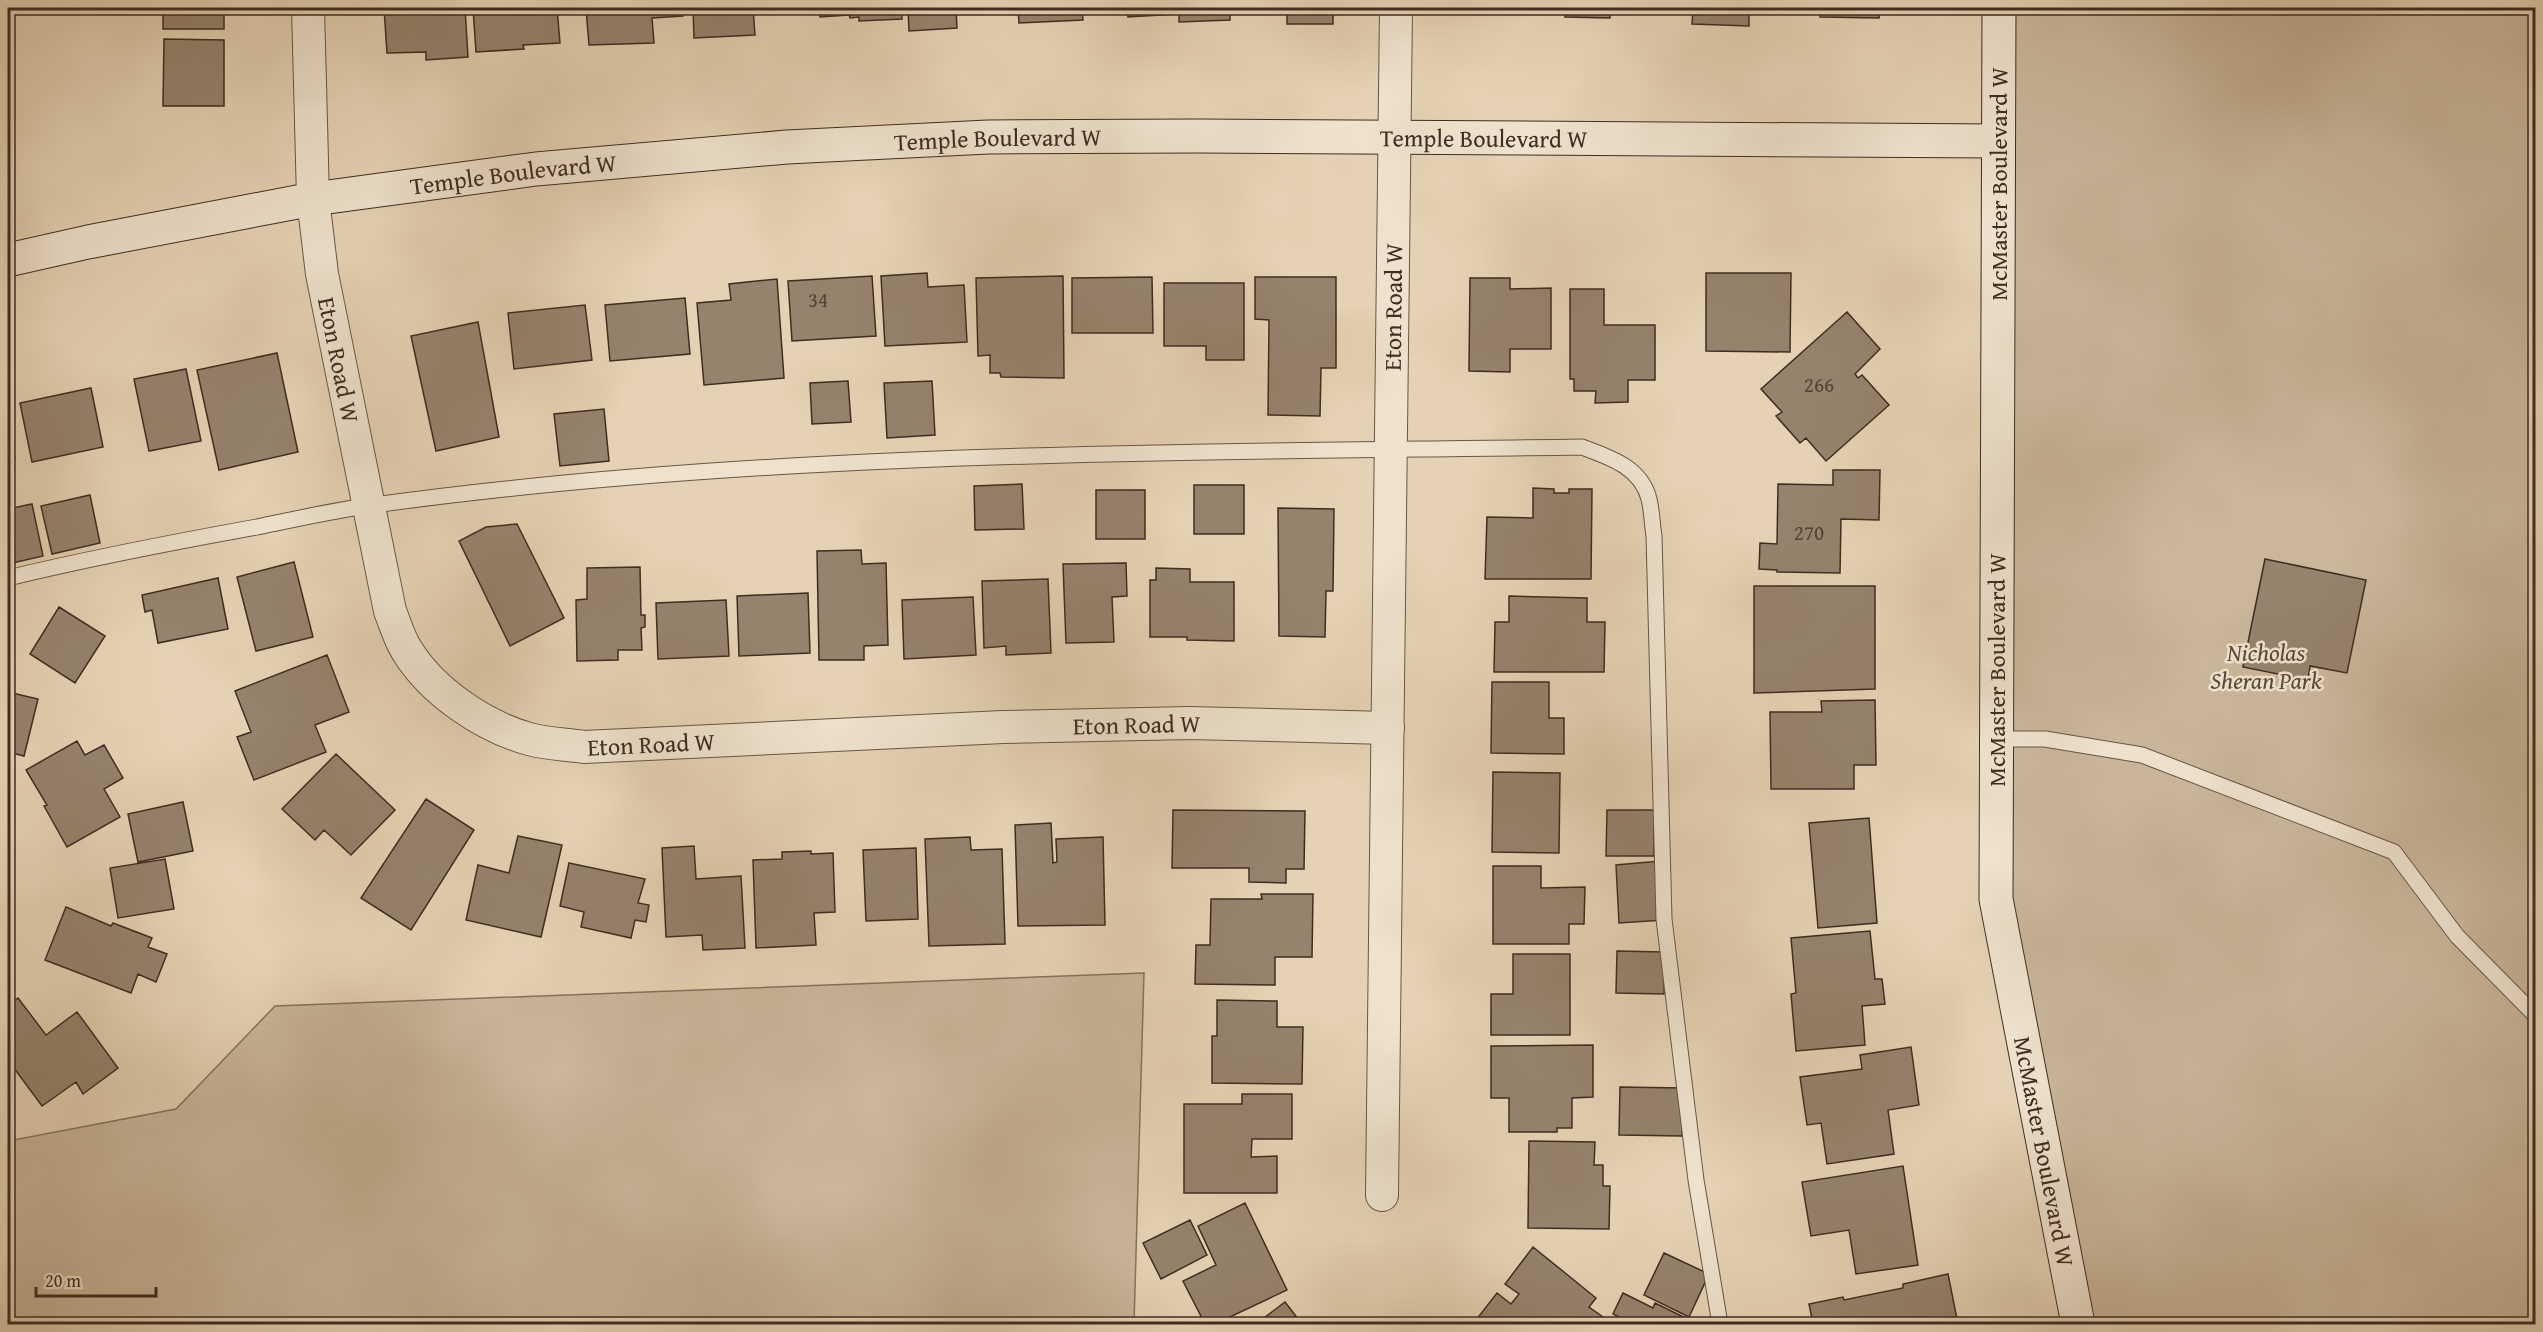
<svg xmlns="http://www.w3.org/2000/svg" width="2543" height="1332" font-family="'Gentium Book Plus',serif">
<style>
.green{fill:#c9b69b;stroke:#84725e;stroke-width:1.5}
.building{fill:#95836e;stroke:#3e2d22;stroke-width:1.5}
.lines{fill:none;stroke-linecap:round;stroke-linejoin:round}
.lane-casing{stroke:#685646;stroke-width:17}
.street-casing{stroke:#685646;stroke-width:34}
.secondary-casing{stroke:#3e2d22;stroke-width:35}
.lane{stroke:#eee2ce;stroke-width:15}
.street{stroke:#eee2ce;stroke-width:32}
.secondary{stroke:#eee2ce;stroke-width:33}
.labels{text-anchor:middle;dominant-baseline:central;stroke-width:5;stroke-linejoin:round;paint-order:stroke}
.number-label{font-size:21px;fill:#544235}
.street-label{font-size:24px;fill:#3e2d22;stroke:#eee2ce}
.park-label{font-size:24px;font-style:italic;fill:#5a483a;stroke:#eee2ce}
</style>
<rect width="100%" height="100%" fill="#e5d2b4"/>
<filter id="stains"><feTurbulence type="fractalNoise" baseFrequency=".00333" numOctaves="4"/><feColorMatrix values="0 0 0 0 .2 0 0 0 0 .09 0 0 0 0 .02 0 0 0 .5 -.17"/></filter>
<radialGradient id="worn" r=".72"><stop offset=".6" stop-color="#630" stop-opacity="0"/><stop offset="1" stop-color="#630" stop-opacity=".3"/></radialGradient>
<path class="green" d="M1999,8H2535V1324H2093L1996,899Z
M1144,973L1134,1324H8V1141L176,1109L275,1006Z"/>
<path class="building" d="M163,8H224V29H163Z
M384,8H465L468,57L426,60V52L387,53Z
M473,8H557L560,43L523,45L524,49L476,52Z
M586,8H683V16L652,18L654,43L589,45Z
M693,8H753L755,35L694,38Z
M820,8H901L902,19L859,21V17L850,18L849,15L820,17Z
M908,8H956L957,28L909,31Z
M1018,8H1082L1083,20L1019,23Z
M1127,8H1230V20L1179,22V14L1128,17Z
M1237,8H1333V24H1287V8Z
M1565,8H1653V14L1610,13V18L1565,17Z
M1693,8H1749V26L1692,24Z
M1821,8H1880L1879,18L1820,17Z
M164,39L224,40V106H163Z
M927,273L928,287L964,285L967,342L885,346L881,276Z
M1706,273H1791L1790,352L1706,351Z
M872,276L876,336L792,341L788,281Z
M1063,276L1064,378L1001,377L1000,373H990V355L978,356L976,278Z
M1152,277L1153,333H1072V278Z
M1255,277H1336V368H1321L1320,416L1268,415L1269,320L1255,319Z
M1470,278H1510V289L1551,288V349H1510V372L1469,371Z
M777,279L784,378L704,385L697,303L731,300L729,284Z
M1164,283H1244V360H1206V346H1164Z
M1570,289H1604V325H1655V380H1628V402L1595,403L1596,391H1574V379H1570Z
M685,298L690,354L610,361L605,305Z
M585,305L592,360L514,369L508,313Z
M1847,312L1880,349L1855,374L1858,378L1862,375L1889,405L1826,461L1806,438L1800,443L1776,416L1782,412L1761,389Z
M478,322L499,437L436,451L411,336Z
M277,353L298,452L219,470L197,370Z
M186,369L201,441L149,451L134,379Z
M848,381L851,422L812,424L810,383Z
M932,381L935,435L887,438L884,383Z
M91,388L103,447L32,462L20,403Z
M604,409L609,461L560,466L554,414Z
M8,427L15,459L8,461Z
M1833,470H1880L1879,520L1841,519L1840,573L1777,572V570L1759,569L1760,543L1777,544L1778,484L1833,485Z
M1022,484L1024,529L975,530L974,486Z
M1194,485H1244V534H1194Z
M1533,488L1554,489V493H1569V489H1592L1591,579H1485L1487,517L1533,518Z
M1096,490H1145V539H1096Z
M90,495L100,543L52,554L41,506Z
M32,504L43,556L8,564V509Z
M1278,508L1334,509L1333,591H1326L1325,637L1279,636Z
M517,524L564,618L510,646L459,541L486,527Z
M861,550L862,564L886,563L888,645L864,646V660H819L817,551Z
M2265,559L2366,580L2347,673L2310,666L2308,680L2243,667Z
M294,562L313,637L256,651L237,577Z
M1126,563L1127,596L1112,597L1114,642L1066,643L1063,564Z
M640,567L641,615H645V627L641,628L642,650H618V660L577,661L576,600L587,599V568Z
M1156,568L1190,569V582H1234V641L1187,640V637H1150V580H1156Z
M218,578L228,629L158,643L152,610L145,612L142,595Z
M1048,579L1051,653L1006,655V646L984,648L982,581Z
M1754,586H1875V689L1754,693Z
M808,593L810,653L739,656L737,596Z
M1509,596L1587,598V622H1605L1604,672H1494L1495,622H1509Z
M973,597L976,655L904,659L902,600Z
M726,600L729,656L658,659L656,603Z
M59,607L105,636L75,683L30,654Z
M327,655L349,712L315,725L326,752L254,780L237,737L251,732L235,691Z
M1492,682H1549V718H1564V754L1491,753Z
M8,692L38,699L24,756L8,752Z
M1875,700L1876,765H1854V789H1771L1770,712H1822L1821,701Z
M77,741L85,755L104,745L123,778L104,789L120,817L67,847L44,806L47,805L26,770Z
M336,754L395,810L351,855L324,830L315,840L282,809Z
M1493,772L1560,773L1559,853L1492,852Z
M426,799L474,830L411,930L361,898Z
M183,802L193,851L138,862L128,814Z
M1173,810L1305,811L1304,869H1286V883L1249,882V868H1172Z
M1607,810H1654V856H1606Z
M1869,818L1877,923L1818,928L1809,823Z
M1051,823L1053,863L1057,862L1056,839L1103,837L1105,925L1018,926L1015,825Z
M518,836L562,845L541,937L466,920L478,865L509,873Z
M970,837L971,850L1002,849L1005,944L929,946L925,839Z
M694,846L696,879L741,876L745,948L703,950L702,935L666,937L662,848Z
M916,848L918,919L866,921L863,850Z
M811,851V854L833,853L835,912L814,913L816,945L756,948L753,860L782,859V852Z
M165,859L174,909L118,918L110,868Z
M1660,861L1664,920L1619,923L1616,865Z
M569,863L645,879L638,903L649,905L646,922L635,920L631,938L581,927L584,912L560,906Z
M1493,866H1541V888L1585,887L1584,924H1569V944H1493Z
M1261,894H1313L1312,957H1275V985L1195,984L1196,945H1210L1211,899H1262Z
M66,907L111,926L113,923L152,938L148,947L167,954L156,982L138,974L131,993L45,960Z
M1870,931L1875,979H1882L1885,1004L1862,1006L1865,1045L1796,1051L1791,994L1796,993L1791,938Z
M1617,951L1665,952L1664,994L1616,993Z
M1513,954H1570V1035H1491V994H1513Z
M18,998L46,1035L77,1012L118,1068L83,1094L76,1082L42,1106L8,1060V1005Z
M1217,1000L1277,1001V1027H1303L1302,1084L1212,1083V1036H1217Z
M1593,1045V1097L1572,1098V1128H1557V1132H1509V1098H1491V1046Z
M1911,1047L1919,1105L1888,1110L1894,1154L1827,1164L1821,1123L1807,1125L1800,1077L1862,1069L1860,1055Z
M1620,1087L1683,1088L1682,1136L1619,1135Z
M1242,1094H1292V1139H1252L1251,1157L1277,1156V1193H1184V1104H1242Z
M1529,1141L1595,1142L1594,1165H1603V1186H1610L1609,1229L1528,1228Z
M1903,1166L1918,1265L1856,1274L1849,1230L1811,1236L1802,1182Z
M1245,1203L1287,1290L1215,1324H1205L1183,1281L1216,1265L1198,1226Z
M1190,1220L1207,1255L1161,1279L1143,1243Z
M1533,1247L1596,1298L1589,1307L1610,1322L1609,1324H1482L1476,1320L1497,1293L1511,1304L1519,1294L1505,1284Z
M1664,1253L1709,1274L1689,1317L1644,1295Z
M1948,1274L1958,1324H1813L1809,1304L1843,1297L1844,1300L1903,1288V1284Z
M1623,1293L1653,1308L1655,1303L1698,1324H1633L1613,1314Z
M1285,1302L1302,1324H1256Z"/>
<g class="lines">
<defs>
<path id="lane" d="M8,578C90,558 174,542 257,527C296,519 335,510 374,505C774,450 1179,453 1582,447C1609,457 1641,467 1649,499C1652,511 1652,524 1654,536L1664,919L1696,1180L1720,1324
M1996,739H2045L2142,755L2394,852L2457,936L2536,1016"/>
<g id="street">
<path id="s1" d="M308,8L313,199L322,274L390,611C395,623 399,638 406,649C431,691 483,726 529,739C546,744 566,744 584,747L1003,727L1189,723L1388,728"/>
<path id="s2" d="M1382,1195L1396,8"/>
</g>
<g id="secondary">
<path id="s3" d="M1999,8L1996,899L2078,1324"/>
<path id="s4" d="M8,260L88,242L313,199L536,169L787,147L988,137L1198,136L1998,141"/>
</g>
</defs>
<use href="#lane" class="lane-casing"/>
<use href="#street" class="street-casing"/>
<use href="#secondary" class="secondary-casing"/>
<use href="#lane" class="lane"/>
<use href="#street" class="street"/>
<use href="#secondary" class="secondary"/>
</g>
<g class="labels">
<g class="number-label">
<text x="818" y="299">34</text>
<text x="1819" y="384">266</text>
<text x="1809" y="532">270</text>
</g>
<g class="street-label">
<text stroke="none"><textPath href="#s4" startOffset="1485">Temple Boulevard W</textPath></text>
<text stroke="none"><textPath href="#s4" startOffset="999">Temple Boulevard W</textPath></text>
<text stroke="none"><textPath href="#s4" startOffset="513">Temple Boulevard W</textPath></text>
<text transform="translate(1998 184) rotate(-90)">McMaster Boulevard W</text>
<text stroke="none"><textPath href="#s2" startOffset="888">Eton Road W</textPath></text>
<text stroke="none"><textPath href="#s1" startOffset="354">Eton Road W</textPath></text>
<text transform="translate(1996 670) rotate(-90)">McMaster Boulevard W</text>
<text stroke="none"><textPath href="#s1" startOffset="1416">Eton Road W</textPath></text>
<text stroke="none"><textPath href="#s1" startOffset="930">Eton Road W</textPath></text>
<text stroke="none"><textPath href="#s3" startOffset="1148">McMaster Boulevard W</textPath></text>
</g>
<g class="park-label">
<text x="2266" y="652">Nicholas<tspan x="2266" dy="28">Sheran Park</tspan></text>
</g>
</g>
<rect width="2543" height="1332" fill="none" stroke="#e5d2b4" stroke-width="30"/>
<rect x="9" y="9" width="2525" height="1314" fill="none" stroke="#3e2d22" stroke-width="3"/>
<rect x="15" y="15" width="2513" height="1302" fill="none" stroke="#3e2d22" stroke-width="1.5"/>
<path d="M36 1287v9h120v-9" fill="none" stroke="#3e2d22" stroke-width="3"/>
<text x="45" y="1287" font-size="18" fill="#3e2d22" stroke="#eee2ce" stroke-width="4.5" paint-order="stroke">20 m</text>
<rect width="100%" height="100%" filter="url(#stains)"/>
<rect width="100%" height="100%" fill="url(#worn)"/>
</svg>
